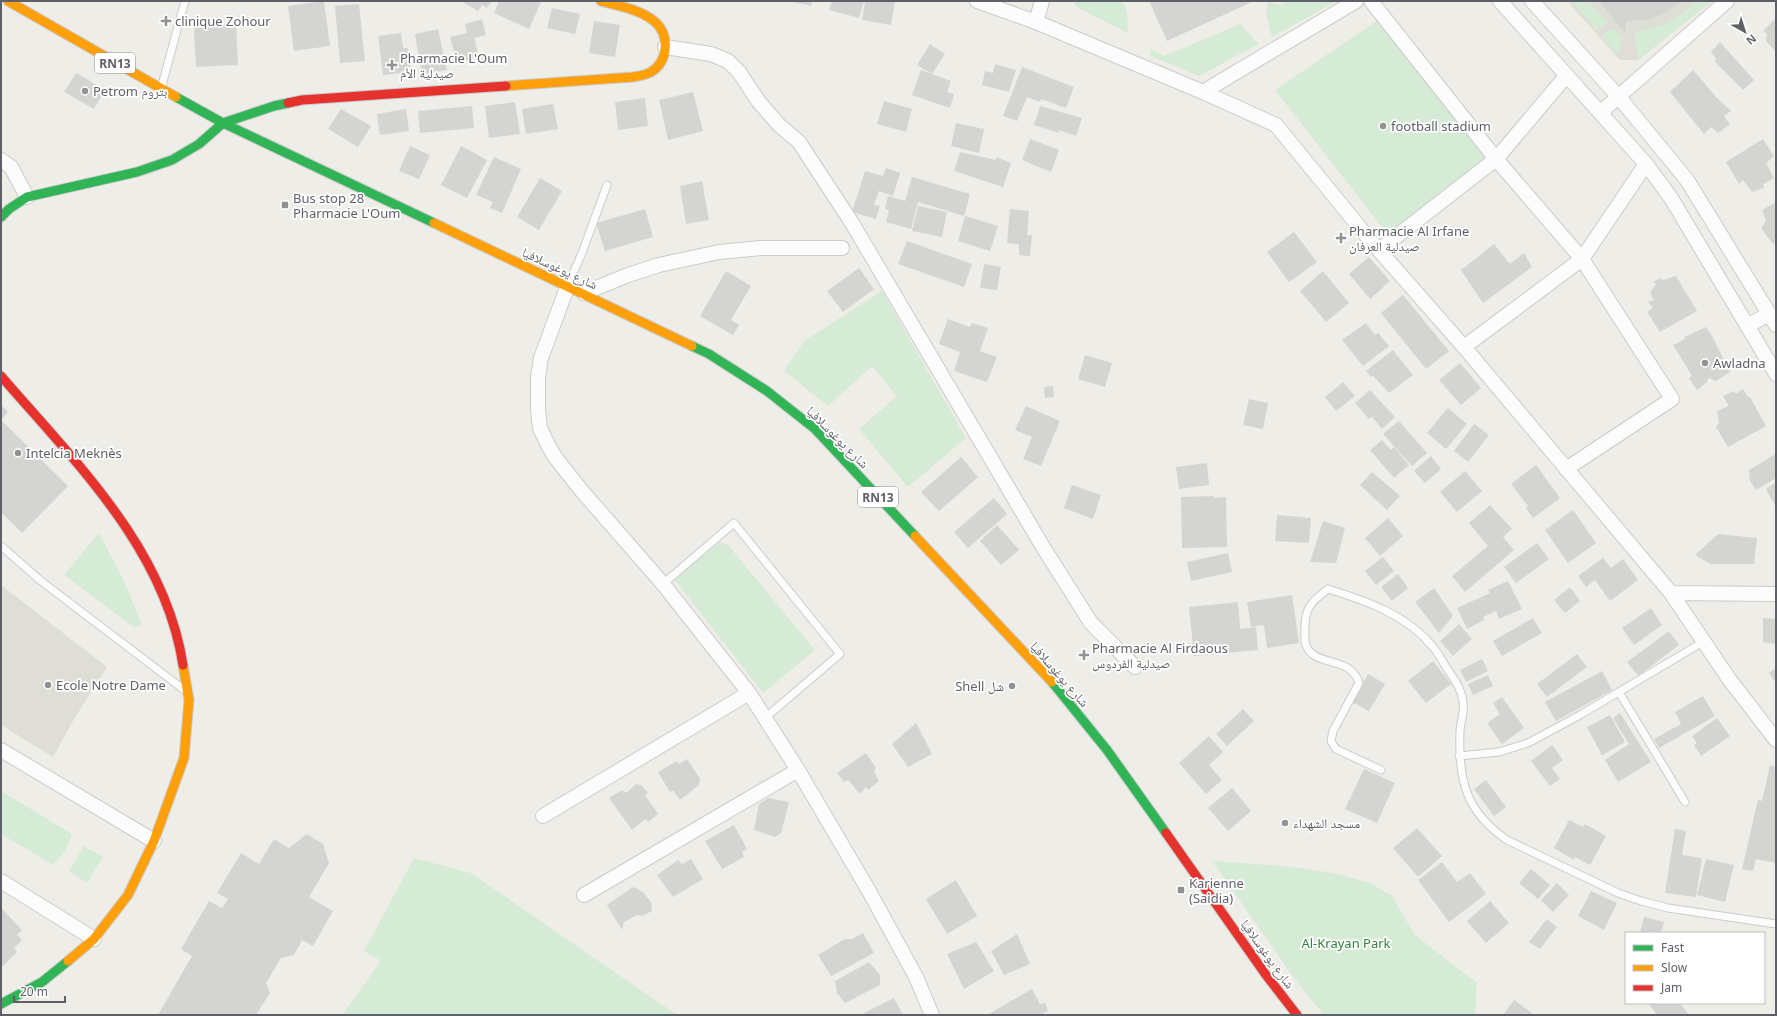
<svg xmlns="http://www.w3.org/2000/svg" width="1777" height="1016" font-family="'Noto Sans','Noto Naskh Arabic',sans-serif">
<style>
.education{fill:#deddd6}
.green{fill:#d5ebd5}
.building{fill:#d4d4d1}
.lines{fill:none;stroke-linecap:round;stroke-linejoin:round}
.lane-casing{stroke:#cbcbca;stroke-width:9}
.street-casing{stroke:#cbcbca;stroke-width:16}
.fast-casing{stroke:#c9cac9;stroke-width:11}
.slow-casing{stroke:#c9cac9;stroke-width:11}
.jam-casing{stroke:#c9cac9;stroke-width:11}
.lane{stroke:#fcfcfc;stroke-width:7}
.street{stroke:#fcfcfc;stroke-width:14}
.fast{stroke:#30b455;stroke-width:9}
.slow{stroke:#ff9f0a;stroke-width:9}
.jam{stroke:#e5322d;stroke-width:9}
.poi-dot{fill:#909294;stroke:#fff;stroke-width:1.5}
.labels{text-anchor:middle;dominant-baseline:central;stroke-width:3.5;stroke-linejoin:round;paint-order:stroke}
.shield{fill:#fff;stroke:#8e9095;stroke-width:1}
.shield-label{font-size:12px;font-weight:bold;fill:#5d6167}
.poi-label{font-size:13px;fill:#5d6167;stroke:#fff;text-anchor:start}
.street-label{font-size:13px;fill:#5d6167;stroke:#fff}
.park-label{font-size:13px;fill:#30823c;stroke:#fff}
</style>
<rect width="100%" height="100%" fill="#eeede8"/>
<path class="education" d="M1571,1H1712L1638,60H1620L1569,3Z
M1,585L107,667L74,719L53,757L1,725Z"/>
<path class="green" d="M1074,1H1122L1127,11L1128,33L1080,9L1075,5Z
M1289,1H1337L1272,37L1266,14L1268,2L1280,5Z
M1573,1H1589L1607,22L1597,31L1572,2Z
M1696,1H1712L1638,60L1634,32C1661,28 1676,20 1696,1Z
M1378,20L1492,162L1389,236L1275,90Z
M1240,24L1259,44L1199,76L1150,56V49L1164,56Z
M1612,28L1622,36L1619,55L1601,36Z
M882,291L966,438L908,487L859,429L897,396L872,366L828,406L784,371L804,341Z
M99,533L123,579L142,624L135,628L64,575Z
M720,542L728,545L815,650L763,693L674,579Z
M1,791L72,834L66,850L53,865L1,834Z
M84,846L103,857L87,883L69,871Z
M414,858L471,873L677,1015H342L381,961L364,951Z
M1212,861L1284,866L1334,873L1370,883L1392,896L1415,935L1477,983L1475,1015H1324L1296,981Z"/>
<path class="building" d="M324,1L330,46L294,51L288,6Z
M461,1H492L487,8L482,5L478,11Z
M499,1H538L541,2L529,29L494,13Z
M790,1H812L811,6Z
M832,1H864L859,18L829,10Z
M865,1H895L891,25L862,20Z
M1149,1H1254L1167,41Z
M1599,1H1682L1665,13L1650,19L1626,21L1625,33Z
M359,4L365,61L340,63L335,6Z
M552,8L580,14L575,34L547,28Z
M1776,18V52L1766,41L1767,34L1763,31Z
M482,19L486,35L474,38L479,57L457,63L450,37L467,33L465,24Z
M594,21L620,25L615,57L589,53Z
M236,25L238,65L196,67L194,28Z
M438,29L447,70L422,75L415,34Z
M401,33L403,48H408L411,72L383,75L378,36Z
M1720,42L1754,80L1743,90L1714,61L1717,60L1711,52Z
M930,44L945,54L932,74L951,81L947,92L954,94L950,108L912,95L921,70L932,74L917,65Z
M995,64L1016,70L1009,92L982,85L985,71L993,73Z
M1022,67L1074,87L1066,108L1041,99L1040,102L1027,97L1017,121L1003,116Z
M1693,70L1717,98L1731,111L1724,116L1730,124L1718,133L1711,127L1704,134L1670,92Z
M76,73L105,90L94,109L64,92Z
M693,92L703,131L668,140L659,100Z
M645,98L648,126L618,130L615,102Z
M884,101L912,109L906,132L877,124Z
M515,102L520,134L489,138L485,106Z
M553,104L558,129L526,134L522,109Z
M472,106L474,128L420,133L418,111Z
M1040,106L1082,118L1076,136L1059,130V133L1034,125Z
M341,109L371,126L358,147L328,129Z
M406,109L409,131L380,135L377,114Z
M956,123L984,129L979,153L951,146Z
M1030,139L1059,150L1051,172L1022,160Z
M1763,139L1774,156L1766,163L1774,178L1763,184L1764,188L1752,192L1743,180L1739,184L1726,162Z
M410,146L430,155L419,179L399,171Z
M461,146L487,160L467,198L441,185Z
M960,152L996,160V157L1011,163L1003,187L954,171Z
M494,157L521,169L502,213L490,208L493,202L476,195Z
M886,168L900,173L893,196L879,191L874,205L880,206L876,219L852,212L865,171L883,176Z
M912,177L970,194L964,216L918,202L911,229L886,222L889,210L885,209L888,196L905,201Z
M540,178L562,191L539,230L517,217Z
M702,181L709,220L686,224L680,186Z
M1776,202V242L1773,244L1761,228L1766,221L1762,210Z
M918,206L947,212L942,237L912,231Z
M645,209L653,237L605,251L596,223Z
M1010,209L1029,211L1027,235H1032L1030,256L1019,255V244L1007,243Z
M965,216L998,226L990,251L958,241Z
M1294,232L1317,262L1289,282L1267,252Z
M907,241L972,264L964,287L898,264Z
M1494,244L1510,264L1524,253L1532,267L1483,303L1461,270Z
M1369,257L1390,281L1370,299L1349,274Z
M984,264L1001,267L997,290L980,288Z
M859,268L874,289L843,312L827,291Z
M726,271L751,286L731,320L739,325L733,335L700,316Z
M1323,271L1349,303L1326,322L1300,291Z
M1676,276L1697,311L1660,332L1647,312L1653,308L1648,302L1654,300L1650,293L1656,284L1653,282L1661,278L1663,280Z
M1403,295L1449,351L1426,369L1381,313Z
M948,319L970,327L972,323L988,328L980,351L997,357L987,382L954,371L960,352L939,344Z
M1366,323L1375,335L1378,333L1389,346L1363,366L1342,340Z
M1706,327L1711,334L1730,372L1716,381L1708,378L1707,382L1697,390L1689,378L1692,376L1673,345L1685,339L1684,337Z
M1393,350L1413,375L1389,393L1373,376L1371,377L1366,371Z
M1085,355L1112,363L1105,387L1078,379Z
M1460,363L1481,388L1461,405L1439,380Z
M1343,382L1355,396L1336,411L1325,397Z
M1053,386L1054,397L1045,398L1044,387Z
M1743,389L1748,397H1750L1766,426L1728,447L1716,427L1719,423L1717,411L1729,406L1723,396L1734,391L1736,394Z
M1370,390L1395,417L1382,429L1372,417L1369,419L1355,403Z
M1249,399L1268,403L1263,429L1243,425Z
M1,405L8,412L1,420Z
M1026,406L1060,421L1041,466L1023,459L1032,437L1015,430Z
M1448,408L1467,424L1446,449L1427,433Z
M1,420L68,486L22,533L1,512Z
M1399,421L1427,453L1412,466L1383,434Z
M1474,424L1489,435L1468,462L1454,451Z
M1382,440L1391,450L1394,447L1409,465L1394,478L1370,450Z
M1776,454V478L1756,490L1750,481L1749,470Z
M1431,456L1441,469L1425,483L1414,471Z
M961,457L978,477L939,511L921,492Z
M1207,463L1209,485L1179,489L1176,467Z
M1536,465L1560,498L1533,518L1526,508L1528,506L1511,484Z
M1465,471L1482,491L1457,512L1440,492Z
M1372,472L1400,496L1387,510L1360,485Z
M1776,482V507L1766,489Z
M1072,485L1101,495L1093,519L1064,508Z
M1214,496V498L1226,497L1227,547L1182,548L1181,497Z
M994,498L1007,514L968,548L954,532Z
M1490,505L1512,529L1503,537L1514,550L1465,592L1452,576L1488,546L1469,523Z
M1573,510L1596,543L1568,563L1545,530Z
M1277,515L1311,518L1309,543L1275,541Z
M1388,518L1403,536L1380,556L1365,538Z
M1323,521L1345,528L1336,563L1310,562Z
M997,525L1019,550L1001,565L980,541Z
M1718,534L1757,538L1754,564H1710L1695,555Z
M1537,543L1549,559L1516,583L1504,567Z
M1228,553L1232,572L1191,581L1187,562Z
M1383,557L1394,571L1376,585L1365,571Z
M1603,558L1611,568L1623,559L1638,580L1610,601L1595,580L1586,587L1578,576Z
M1398,574L1408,588L1392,601L1381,587Z
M1508,581L1522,609L1499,619L1496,611L1483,617L1484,620L1467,629L1457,608L1490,593L1488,590Z
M1570,587L1580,601L1565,613L1554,600Z
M1434,588L1453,616L1439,633L1415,602Z
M1292,595L1299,643L1267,648L1264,625L1251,627L1247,602Z
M1238,602L1240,629L1256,627L1258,650L1194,656L1189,607Z
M1651,608L1662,625L1634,645L1622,628Z
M1533,618L1542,633L1502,656L1493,641Z
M1763,618L1776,619V644L1763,642Z
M1459,624L1472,639L1453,656L1440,641Z
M1669,631L1679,645L1638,676L1627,662Z
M1577,654L1587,667L1547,697L1537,684Z
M1482,659L1488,671L1466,682L1460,670Z
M1433,661L1451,684L1426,703L1408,681Z
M1776,668V683L1769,673Z
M1602,671L1612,690L1556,721L1545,702Z
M1368,674L1385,684L1369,711L1352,702Z
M1488,675L1493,686L1473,695L1468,684Z
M1703,696L1715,716L1659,748L1654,739L1681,724L1675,712Z
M1502,697L1524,728L1502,744L1487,723L1500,714L1493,703Z
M1243,709L1254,721L1227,746L1216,734Z
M1620,713L1651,762L1618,782L1605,760L1629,744L1613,718Z
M1610,715L1625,742L1602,755L1587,727Z
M1717,718L1730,736L1701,756L1694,745L1697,743L1692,736Z
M916,723L932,754L908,767L892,744Z
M1209,736L1223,752L1209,765L1222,780L1206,794L1179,763Z
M1552,745L1563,760L1552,768L1560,779L1550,786L1531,761Z
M866,753L876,768L874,771L879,781L868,790L866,787L860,794L848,780L844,782L837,773Z
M687,759L700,779L699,785L680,800L673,790L670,792L658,772L677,761L679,764Z
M1770,765L1776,767V863L1756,859L1753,871L1742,869L1758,800L1762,801Z
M1364,769L1395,783L1377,823L1345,809Z
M1486,780L1506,807L1494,816L1474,789Z
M636,784L642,786L648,793L645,795L658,814L648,822L645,819L632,830L609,798L622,790L626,793Z
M1232,788L1251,811L1228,831L1208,808Z
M768,798L789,802L781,833L775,837L754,830L759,804Z
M1569,820L1583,827L1585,824L1606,836L1590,865L1575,857L1574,860L1554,848Z
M734,825L747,849L742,852L744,857L722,869L705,841Z
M1417,828L1442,856L1418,877L1393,848Z
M1675,829L1686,831L1682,855L1702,858L1696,897L1665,893Z
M307,834L323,844L329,863L309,897L333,911L313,946L302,940L294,955L281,958L266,983L270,993L256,1015H158L192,956L181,949L209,901L222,908L228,899L217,893L241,853L259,864L274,839L289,848Z
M691,859L703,879L673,897L657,875L678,860L682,864Z
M1706,859L1734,865L1725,902L1697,895Z
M1442,862L1457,882L1470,873L1486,894L1449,922L1418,880Z
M1531,869L1550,885L1538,899L1519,883Z
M956,880L977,916L947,934L926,899Z
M1557,883L1569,895L1553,912L1541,900Z
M633,887L643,892L651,902L652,911L642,916L637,915L624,922L622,930L607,905Z
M1591,891L1617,903L1604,930L1578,916Z
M1490,901L1509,923L1486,943L1467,921Z
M1,908L22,930L17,935L22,940L14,948L17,952L1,968Z
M1644,917L1664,922L1661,933H1640Z
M1547,919L1557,927L1540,949L1529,942Z
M863,933L874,953L831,976L818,955L845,939H852Z
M1017,934L1030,964L1004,975L991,951Z
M976,942L994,971L964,989L947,954Z
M869,962L880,975V985L845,1003L837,993L835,981Z
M1032,989L1040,1004L1045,1003L1048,1011L1040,1015H987Z
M894,998L903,1015H860Z
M1514,1000L1532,1013L1530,1015H1503Z
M1651,1003H1680L1689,1015H1657L1649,1004Z"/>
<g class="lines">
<defs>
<path id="lane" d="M162,85L185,1
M568,285L582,253L607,185
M1,546L41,581L183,689
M663,584L734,523L840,654L765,718
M1619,692L1685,802
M1459,756L1499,752L1528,743L1580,715L1703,642
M1381,770L1336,749L1331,741L1333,731L1359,683C1351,655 1314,668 1306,645C1304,640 1305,632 1305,627C1305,606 1313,601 1328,589C1367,601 1407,615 1433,647C1438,653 1442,660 1446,667C1453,677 1462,690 1463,702C1465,712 1460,723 1460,732C1458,780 1466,812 1507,840L1618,893L1641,901L1668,908L1776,924"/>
<path id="street" d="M977,1L1036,22L1203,92L1276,125L1370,240L1464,347L1671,593L1729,679L1776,740
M1371,1L1496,159L1582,259L1672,399L1566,469
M1500,1L1646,164L1671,198L1776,374
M1532,1L1618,96L1687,180L1776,325
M1036,22L1042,1
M665,47L711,54L728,61L739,72L759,102L779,125L799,142L852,223L1043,547L1091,623L1135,667
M1203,92L1356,1
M1601,112L1727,1
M1,160L11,167L27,197
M1379,250L1496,159L1567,75
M568,285L541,358L538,377V410L540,428L547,443L555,457L581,490L663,584L749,693L798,770L869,891L916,977L932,1015
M584,293L628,275L659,265L719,252L761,248H842
M1747,326L1769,314
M1464,347L1582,259L1646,164
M1671,593L1776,594
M1,750L154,841
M543,816L749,693
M1,881L94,939
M584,895L798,770"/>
<path id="fast" d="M176,97L223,123L434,223
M1,217L9,209L27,197L137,172L172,160L199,144L223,123L274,106L288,103
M692,346L709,354L767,391L815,429L915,536
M1052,682L1107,750L1166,833
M1,1004L42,982L68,961"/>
<path id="slow" d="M8,1L176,97
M506,86L633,77C639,76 646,75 651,72C669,61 670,34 654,21C639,9 618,6 601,1
M434,223L692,346
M915,536L1052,682
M68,961L94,939L128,895L154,841L184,758L189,700L183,665"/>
<path id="jam" d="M288,103L302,100L506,86
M1,376C75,462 165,548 183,665
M1166,833L1266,975L1297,1015"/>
</defs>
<use href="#lane" class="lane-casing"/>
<use href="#street" class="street-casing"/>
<use href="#fast" class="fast-casing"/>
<use href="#slow" class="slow-casing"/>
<use href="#jam" class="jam-casing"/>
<use href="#lane" class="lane"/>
<use href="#street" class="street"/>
<use href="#fast" class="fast"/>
<use href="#slow" class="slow"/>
<use href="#jam" class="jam"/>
</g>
<g class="poi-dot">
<path d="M164 15h4v4h4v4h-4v4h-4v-4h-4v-4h4z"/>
<path d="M390 59h4v4h4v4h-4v4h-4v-4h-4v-4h4z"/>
<circle cx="85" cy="91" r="4"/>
<circle cx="1383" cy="126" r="4"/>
<rect x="281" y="201" width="8" height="8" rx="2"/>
<path d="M1339 232h4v4h4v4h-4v4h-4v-4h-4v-4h4z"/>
<circle cx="1705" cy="363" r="4"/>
<circle cx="18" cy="453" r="4"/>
<path d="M1082 649h4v4h4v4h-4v4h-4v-4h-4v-4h4z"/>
<circle cx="48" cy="685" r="4"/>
<circle cx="1012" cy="686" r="4"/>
<circle cx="1285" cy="823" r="4"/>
<rect x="1177" y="886" width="8" height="8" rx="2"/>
</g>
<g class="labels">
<g class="shield">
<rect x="95" y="53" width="40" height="20" rx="3"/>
<rect x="858" y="487" width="40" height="20" rx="3"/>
</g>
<g class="shield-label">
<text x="115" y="63">RN13</text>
<text x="878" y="497">RN13</text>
</g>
<g class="poi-label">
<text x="175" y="21">clinique Zohour</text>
<text x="400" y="58">Pharmacie L'Oum<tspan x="400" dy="15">صيدلية الأم</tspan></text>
<text x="93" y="91">Petrom بتروم</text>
<text x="1391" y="126">football stadium</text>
<text x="293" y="198">Bus stop 28<tspan x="293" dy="15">Pharmacie L'Oum</tspan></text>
<text x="1349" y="231">Pharmacie Al Irfane<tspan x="1349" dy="15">صيدلية العرفان</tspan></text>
<text x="1713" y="363">Awladna</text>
<text x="26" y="453">Intelcia Meknès</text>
<text x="1092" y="648">Pharmacie Al Firdaous<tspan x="1092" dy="15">صيدلية الفردوس</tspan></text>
<text x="56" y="685">Ecole Notre Dame</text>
<text x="1004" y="686" text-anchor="end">Shell شل</text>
<text x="1293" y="823">مسجد الشهداء</text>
<text x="1189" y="883">Karienne<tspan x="1189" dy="15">(Saidia)</tspan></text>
</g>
<g class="street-label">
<text transform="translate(560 268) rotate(25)">شارع يوغوسلافيا</text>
<text transform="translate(838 437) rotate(45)">شارع يوغوسلافيا</text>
<text transform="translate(1060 674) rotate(49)">شارع يوغوسلافيا</text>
<text transform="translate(1268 954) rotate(54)">شارع يوغوسلافيا</text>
</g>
<g class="park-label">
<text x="1346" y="943">Al-Krayan Park</text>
</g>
</g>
<rect width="1777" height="1016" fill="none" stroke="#5d6167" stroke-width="4"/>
<rect x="1625" y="932" width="140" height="72" fill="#ffffff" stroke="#bec0c2"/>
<rect x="1633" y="945" width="20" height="6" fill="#30b455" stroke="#bec0c2"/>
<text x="1661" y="952" font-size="12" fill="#5d6167">Fast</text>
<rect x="1633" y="965" width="20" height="6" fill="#ff9f0a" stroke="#bec0c2"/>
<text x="1661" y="972" font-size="12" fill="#5d6167">Slow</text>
<rect x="1633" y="985" width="20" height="6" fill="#e5322d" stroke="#bec0c2"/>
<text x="1661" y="992" font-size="12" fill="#5d6167">Jam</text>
<g transform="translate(1745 32) rotate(141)" stroke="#ffffff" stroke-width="3" paint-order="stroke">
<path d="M0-3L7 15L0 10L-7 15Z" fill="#5d6167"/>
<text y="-6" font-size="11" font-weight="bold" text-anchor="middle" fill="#5d6167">N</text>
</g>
<path d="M14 996v6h51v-6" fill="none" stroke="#5d6167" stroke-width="2"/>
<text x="20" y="996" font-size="12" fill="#5d6167" stroke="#ffffff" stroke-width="3" paint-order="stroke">20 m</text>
</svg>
